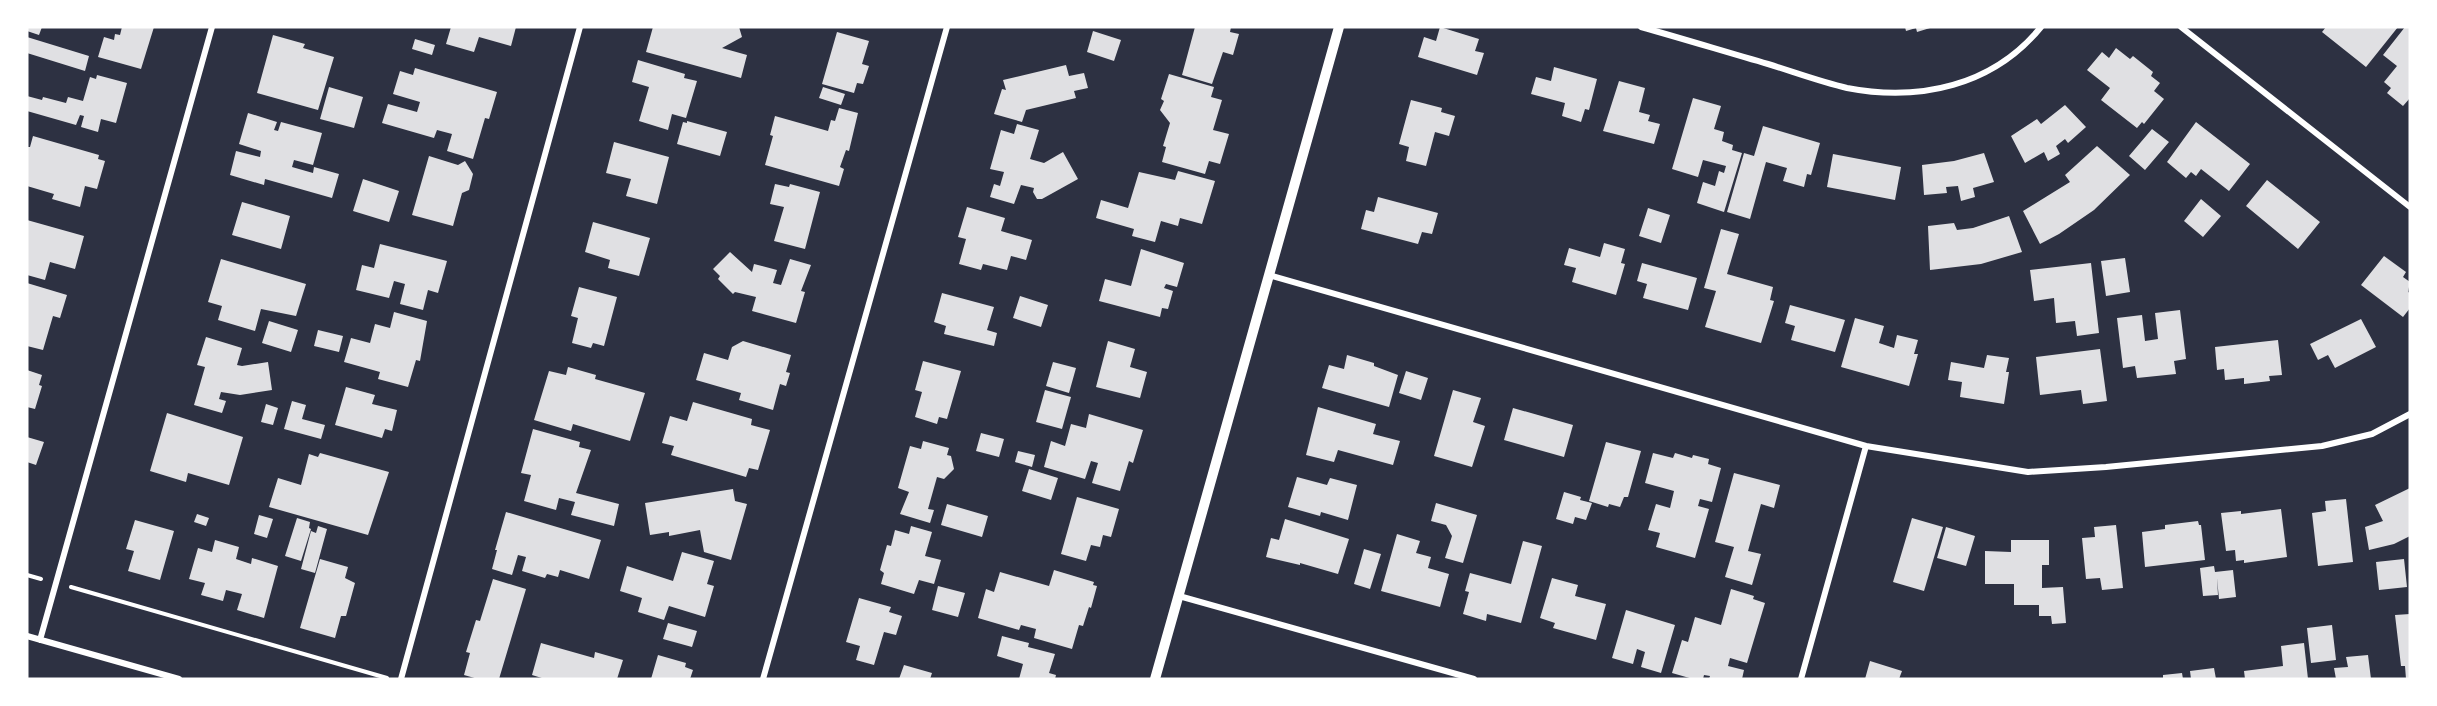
<svg xmlns="http://www.w3.org/2000/svg" width="2437" height="706" font-family="'Public Sans',sans-serif">
<style>
.building{fill:#e0e0e3}
.lines{fill:none;stroke-linecap:round;stroke-linejoin:round}
.path{stroke:#fff;stroke-width:4}
.minor{stroke:#fff;stroke-width:6}
.tertiary{stroke:#fff;stroke-width:10}
</style>
<rect width="100%" height="100%" fill="#2d3142"/>
<path class="building" d="M27,27H42L39,35L27,31Z
M122,27H154L141,69L98,57L104,37L114,40L115,34L120,35Z
M451,27H516L511,46L479,37L474,52L446,44Z
M653,27H739L742,37L722,48L747,55L741,78L646,52Z
M1195,27H1231L1230,32L1239,34L1233,55L1223,52L1212,84L1182,75Z
M1440,27L1479,39L1475,51L1484,53L1477,75L1418,57L1424,37L1436,41Z
M1905,27H1930V28L1917,32L1916,28L1906,31Z
M2326,27H2398L2366,67L2322,32Z
M2405,27H2410V98L2403,106L2387,93L2391,88L2384,82L2397,66L2383,55Z
M1093,31L1121,40L1114,61L1087,52Z
M837,32L869,41L862,64L869,66L863,84L857,83L854,93L822,84Z
M273,35L305,44L303,48L334,57L318,110L257,93Z
M27,37L89,56L85,71L27,53Z
M415,39L435,45L432,55L412,49Z
M2116,48L2130,59L2133,56L2153,72L2151,76L2160,83L2154,91L2164,99L2144,124L2142,122L2137,128L2101,100L2110,88L2087,70L2102,52L2109,58Z
M638,60L685,74L684,78L697,81L686,118L672,114L668,130L639,121L649,87L632,82Z
M1066,65L1069,76L1084,73L1088,88L1074,91L1076,98L1026,110L1022,122L994,114L1002,89L1006,90L1003,80Z
M1554,67L1597,79L1589,110L1585,109L1581,122L1562,116L1565,103L1531,94L1536,77L1551,81Z
M415,68L497,92L489,119L485,118L473,159L447,151L452,134L437,130L434,138L382,123L388,104L417,112L420,102L393,94L400,71L413,75Z
M1169,74L1214,87L1211,97L1222,100L1213,130L1229,134L1220,164L1209,161L1205,174L1162,162L1166,147L1163,146L1170,123L1160,110L1164,101L1161,99Z
M97,75L127,83L116,123L101,119L98,132L81,127L84,116L80,115L76,125L27,111V96L42,100L43,97L66,103L68,97L83,101L90,77L96,79Z
M1619,81L1645,88L1639,112L1650,115L1648,121L1660,124L1654,144L1603,131Z
M329,87L363,97L354,128L320,119Z
M823,87L845,94L841,105L819,98Z
M1693,98L1721,106L1714,129L1724,132L1722,141L1733,145L1732,150L1742,153L1724,212L1697,203L1703,182L1715,186L1719,171L1724,173L1726,166L1703,160L1698,177L1672,169Z
M1411,100L1442,108L1441,112L1455,116L1449,136L1435,132L1426,166L1406,161L1409,147L1399,144Z
M2065,105L2086,127L2068,143L2065,139L2056,146L2060,154L2048,161L2044,152L2025,163L2011,136L2037,119L2041,124Z
M839,108L858,113L849,151L846,150L840,167L844,169L839,186L765,165L773,136L770,135L775,116L828,131L831,120L835,121Z
M248,113L277,122L274,130L278,131L281,122L322,133L313,165L294,160L292,167L313,173L314,167L339,174L332,198L265,179L264,185L230,175L236,151L260,157L261,151L239,144Z
M687,121L727,132L720,156L677,144L683,122L687,123Z
M2196,122L2250,164L2229,191L2201,169L2196,176L2191,172L2186,178L2167,162Z
M1017,124L1039,130L1030,159L1044,163L1063,152L1078,179L1042,199H1037L1033,192L1034,188L1021,185L1014,204L990,197L994,184L1000,186L1004,172L990,169L1001,130L1014,134Z
M1763,126L1820,143L1811,175L1807,174L1804,187L1783,181L1787,168L1766,162L1750,219L1727,212L1744,153L1754,156Z
M2152,129L2169,142L2145,170L2129,156Z
M33,136L99,155L98,159L105,161L97,189L85,186L80,207L52,199L54,194L27,186V147H30Z
M614,142L669,157L657,204L626,196L631,179L606,173Z
M2097,146L2130,175L2094,210L2059,234L2040,244L2023,211L2070,182L2065,175Z
M1984,153L1994,182L1973,188L1975,197L1961,201L1958,186L1946,187L1947,193L1924,195L1922,165L1954,161Z
M1833,154L1901,167L1895,200L1827,187Z
M429,156L458,165L465,161L473,174L469,190L462,193L453,226L412,215Z
M1178,171L1215,181L1202,224L1180,218L1178,226L1161,221L1155,242L1132,236L1134,229L1096,218L1101,200L1128,208L1139,172L1175,180Z
M363,179L399,191L389,222L353,211Z
M2267,180L2320,222L2298,249L2246,206Z
M775,184L789,187L790,184L820,192L805,249L774,241L784,207L770,204Z
M1378,197L1438,213L1432,234L1422,232L1418,244L1361,229L1366,210L1374,212Z
M2201,199L2221,216L2203,237L2184,221Z
M242,202L290,216L281,249L232,235Z
M967,207L1005,218L1001,231L1032,240L1026,260L1011,256L1007,270L983,264L981,270L959,264L966,239L958,237Z
M1648,208L1670,215L1661,243L1639,236Z
M2009,216L2022,252L1981,264L1930,270L1928,226L1954,223L1957,230L1973,228Z
M27,220L84,236L75,269L50,262L45,280L27,275Z
M593,222L650,238L639,276L608,268L610,260L585,252Z
M1721,229L1739,234L1727,274L1773,287L1770,300L1774,301L1761,343L1705,327L1716,291L1704,288Z
M1604,243L1625,249L1621,263L1625,264L1616,295L1572,282L1576,268L1564,265L1569,248L1600,257Z
M380,244L447,261L438,293L428,290L423,310L400,304L405,284L394,281L389,298L356,290L362,265L374,268Z
M1141,249L1184,263L1177,287L1166,284L1164,288L1173,291L1168,309L1162,308L1160,317L1099,301L1105,279L1131,286Z
M730,252L752,272L754,264L777,270L773,283L781,285L790,259L811,265L801,291L805,292L796,323L752,311L756,297L735,292L733,294L718,279L720,276L713,269Z
M2384,256L2406,272L2403,277L2410,282L2408,292L2410,293V308L2403,317L2361,285Z
M2125,258L2130,292L2106,296L2101,261Z
M221,259L306,284L296,316L261,309L255,331L218,320L222,306L208,302Z
M1642,263L1697,278L1688,310L1643,298L1647,284L1637,281Z
M2091,263L2099,333L2077,336L2075,321L2056,323L2054,298L2034,301L2030,270Z
M27,283L67,295L60,318L53,316L43,350L27,346Z
M579,287L617,297L604,346L593,343L591,348L572,343L578,318L571,316Z
M942,293L994,307L987,330L997,333L994,346L944,334L946,326L934,322Z
M1020,296L1048,305L1041,327L1013,318Z
M1790,305L1845,320L1835,352L1791,340L1795,326L1785,323Z
M2180,310L2186,359L2174,361L2176,374L2137,378L2135,366L2123,368L2117,318L2142,315L2145,341L2158,339L2155,313Z
M394,312L427,321L420,361L416,360L408,387L378,379L380,372L344,362L351,338L370,343L375,324L390,328Z
M1855,318L1884,326L1879,343L1894,348L1897,335L1918,340L1914,354H1918L1909,386L1841,367Z
M2361,319L2376,347L2335,368L2328,355L2318,360L2310,344Z
M269,321L298,330L291,352L262,343Z
M318,330L343,336L339,352L314,346Z
M206,337L242,348L237,365L242,366L268,362L272,390L240,395L221,392L219,399L226,401L222,413L194,405L205,367L197,365Z
M2278,340L2282,375L2269,376L2270,381L2244,384V378L2225,380L2224,369L2217,370L2215,347Z
M743,341L791,355L786,372L790,373L786,386L780,384L773,410L739,400L741,393L696,380L704,353L728,360L732,347Z
M1108,341L1135,349L1130,367L1147,372L1140,398L1096,387Z
M2100,349L2107,401L2083,404L2081,390L2040,395L2036,357Z
M1347,355L1374,363V366L1398,375L1389,407L1322,388L1329,365L1344,369Z
M1987,355L2009,358L2006,372H2009L2004,404L1960,397L1962,382L1948,380L1951,362L1984,368Z
M923,361L961,371L947,419L939,417L937,424L915,417L922,392L915,390Z
M1053,362L1076,368L1069,393L1046,386Z
M568,367L596,375L595,379L645,393L630,441L573,424L571,431L534,420L549,371L566,375Z
M27,370L42,375L39,385L42,386L35,409L27,407Z
M1406,371L1428,378L1421,400L1399,393Z
M346,387L375,395L372,404L397,410L392,431L385,429L382,438L335,425Z
M1045,390L1071,397L1062,429L1036,422Z
M1453,390L1481,398L1473,422L1485,426L1472,467L1434,456Z
M292,401L306,405L302,419L325,425L321,439L284,429Z
M693,402L752,419L751,425L770,430L758,470L749,468L746,477L671,455L674,446L662,443L670,416L687,421Z
M266,404L278,408L273,425L261,422Z
M1318,407L1376,424L1373,434L1400,441L1393,465L1338,450L1334,462L1306,455Z
M1513,408L1573,425L1564,457L1504,440Z
M167,413L243,437L229,485L188,473L186,482L150,471Z
M1089,414L1143,430L1133,463L1129,461L1120,491L1092,483L1098,463L1091,461L1085,479L1044,467L1051,441L1065,446L1071,424L1086,428Z
M533,429L580,442L579,447L591,450L576,493L619,504L614,526L571,515L575,502L559,498L556,510L524,501L531,475L521,473Z
M981,433L1004,439L999,457L976,451Z
M27,437L44,442L36,465L27,462Z
M923,441L949,448L947,455L951,456L954,469L944,479L937,477L928,509L934,510L930,523L900,514L909,492L898,488L910,446L921,449Z
M1606,442L1641,451L1628,497H1624L1620,507L1609,504L1608,507L1589,501Z
M1018,451L1035,455L1032,467L1015,462Z
M320,453L389,472L368,535L269,507L278,478L301,485L309,454L318,457Z
M1653,453L1673,458L1675,453L1692,458L1693,455L1709,459L1708,464L1721,468L1712,502L1700,499L1698,506L1709,509L1695,558L1656,547L1660,533L1648,530L1656,504L1670,508L1674,491L1645,483Z
M1029,469L1058,478L1051,500L1022,491Z
M1734,473L1780,485L1774,508L1761,504L1748,551L1761,554L1752,585L1725,577L1734,547L1715,542Z
M1297,477L1327,485L1330,478L1357,485L1348,520L1321,512L1320,516L1288,507Z
M2410,488V536L2394,544L2369,550L2365,527L2383,521L2375,505Z
M733,489L735,501L747,504L731,560L704,552L700,530L669,536V532L650,535L645,503Z
M1564,492L1581,497L1580,500L1592,503L1586,520L1575,517L1573,524L1556,519Z
M1077,497L1119,509L1111,537L1103,535L1100,547L1091,545L1086,561L1061,554Z
M2346,499L2353,562L2318,566L2312,513L2326,511L2325,501Z
M1436,503L1477,515L1463,563L1445,558L1452,536L1446,525L1431,521Z
M947,504L988,516L982,537L941,525Z
M2281,509L2287,557L2244,563V560L2236,561L2235,550L2226,551L2221,513L2241,511V514Z
M506,512L601,540L589,579L560,570L558,577L547,574L545,578L522,571L526,557L518,555L512,575L492,569L497,550H495Z
M197,514L209,518L206,526L194,522Z
M259,515L273,519L267,538L254,534Z
M297,518L310,522L309,528L311,529L301,561L285,556Z
M1912,518L1943,527L1924,591L1893,582Z
M1285,519L1349,539L1338,574L1300,563V565L1266,557L1271,538L1279,540Z
M135,520L174,531L160,580L128,571L134,551L126,549Z
M2198,521L2199,525H2201L2205,560L2145,567L2142,532L2165,529V525Z
M2116,525L2123,588L2102,590L2100,578L2086,579L2082,538L2095,537L2094,527Z
M318,526L327,529L315,573L301,569L311,531L316,533Z
M911,526L932,532L925,556L941,560L934,584L919,580L914,594L881,584L884,573L880,570L887,545L891,546L895,530L909,534Z
M1946,527L1975,536L1966,566L1937,558Z
M1397,534L1420,541L1416,553L1431,557L1428,568L1449,574L1440,607L1381,591Z
M215,540L239,547L236,559L251,564L252,558L278,566L264,618L237,610L242,594L226,590L223,601L201,595L205,583L189,579L198,548L212,552Z
M2011,540H2049V565H2042V588L2063,587L2066,623L2052,624L2051,616H2039V605H2014V584H1985V551L2011,552Z
M1523,541L1542,546L1521,623L1487,614L1486,621L1463,614L1469,592L1465,591L1470,573L1511,584Z
M1364,549L1381,554L1370,589L1354,584Z
M682,552L714,561L707,584L714,586L705,617L669,606L664,620L638,612L642,598L620,591L627,566L673,581Z
M320,559L348,567L345,578L355,583L346,616H341L335,638L300,628Z
M2404,559L2407,587L2379,590L2376,562Z
M2214,566L2215,572L2233,570L2236,597L2219,599L2217,578L2218,595L2203,596L2200,568Z
M1054,570L1094,582L1093,585L1097,586L1091,608L1089,607L1083,626L1079,625L1072,649L1034,638L1036,629L1021,625L1019,630L978,618L986,589L994,592L1000,572L1049,586Z
M1552,578L1578,585L1575,596L1606,604L1596,640L1553,628L1555,623L1540,618Z
M493,579L526,589L499,679H478L464,675L470,653L466,652L476,620L480,621Z
M938,586L965,593L958,617L932,610Z
M1731,589L1754,596L1753,599L1765,603L1747,663L1730,658L1728,666L1744,670L1742,679H1709L1710,676L1704,675L1703,679H1693L1672,673L1682,640L1688,642L1695,617L1721,625Z
M859,598L891,607L889,612L902,616L896,635L884,632L874,665L856,660L860,646L846,642Z
M1626,610L1675,625L1661,673L1641,667L1645,652L1637,649L1633,664L1612,658Z
M2410,614V679H2406L2405,666H2401L2395,615Z
M668,623L697,631L692,647L663,639Z
M2332,625L2336,660L2311,663L2307,628Z
M1002,636L1029,643L1028,647L1055,654L1049,673L1056,675L1055,679H1019L1023,664L997,656Z
M541,643L594,658L595,652L623,660L617,679H545L532,675Z
M2304,643L2308,679H2245L2244,671L2283,666L2281,646Z
M658,655L686,663L685,667L693,670L690,679H651Z
M2368,655L2371,679H2336L2334,668L2348,667L2346,657Z
M1870,661L1902,671L1899,679H1865Z
M904,665L932,673L930,679H899Z
M2214,668L2216,679H2191L2190,671Z
M2182,673L2183,679H2163V675Z"/>
<g class="lines">
<path class="path" d="M27,575L41,579
M71,587L387,678"/>
<path class="minor" d="M1641,27C1684,39 1726,52 1768,64C1794,72 1821,82 1847,88C1919,102 1993,86 2041,27
M2181,27L2410,207
M1269,275L1866,446L2028,472L2106,467L2322,446L2372,434L2410,414
M1179,596L1474,679
M27,636L179,679
M40,640L212,27
M401,679L580,27
M763,679L947,27
M1801,679L1866,446"/>
<path class="tertiary" d="M1155,679L1339,27"/>
</g>
<rect width="2437" height="706" fill="none" stroke="#ffffff" stroke-width="57"/>
</svg>
